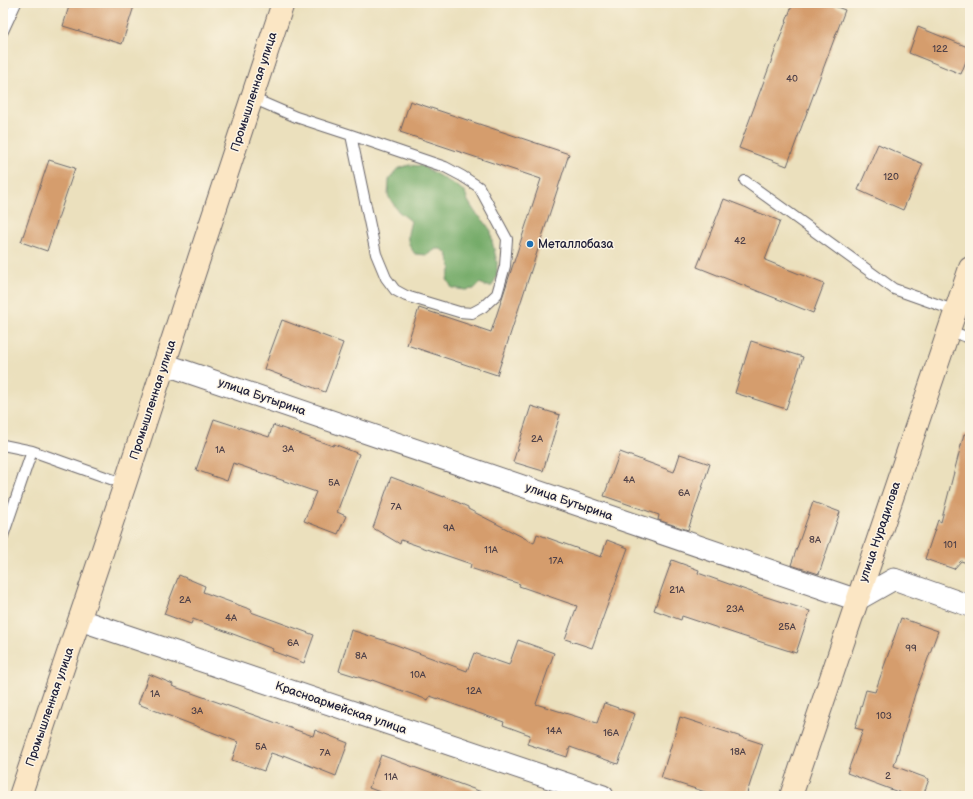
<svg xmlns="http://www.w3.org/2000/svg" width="973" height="799" font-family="'Balsamiq Sans',sans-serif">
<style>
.forest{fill:#73aa68;stroke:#4a6652}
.building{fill:#d59d6d}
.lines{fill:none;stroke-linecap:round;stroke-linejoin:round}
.lane-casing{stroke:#686468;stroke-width:12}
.street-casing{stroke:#686468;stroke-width:23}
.secondary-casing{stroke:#686468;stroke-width:24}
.lane{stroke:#fff;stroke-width:10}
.street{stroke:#fff;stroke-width:21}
.secondary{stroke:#fbe6c4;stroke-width:22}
.poi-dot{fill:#1f6fb2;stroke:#fcf5e5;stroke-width:1.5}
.labels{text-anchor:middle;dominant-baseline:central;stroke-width:3;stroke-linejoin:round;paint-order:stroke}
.number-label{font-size:10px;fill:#4f4148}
.street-label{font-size:12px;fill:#22223b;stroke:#fcf5e5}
.poi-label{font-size:12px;fill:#22223b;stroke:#fcf5e5;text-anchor:start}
</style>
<rect width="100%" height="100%" fill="#fcf5e5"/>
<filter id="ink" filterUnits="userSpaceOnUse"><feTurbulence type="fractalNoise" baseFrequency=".025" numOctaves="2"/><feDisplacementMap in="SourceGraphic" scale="8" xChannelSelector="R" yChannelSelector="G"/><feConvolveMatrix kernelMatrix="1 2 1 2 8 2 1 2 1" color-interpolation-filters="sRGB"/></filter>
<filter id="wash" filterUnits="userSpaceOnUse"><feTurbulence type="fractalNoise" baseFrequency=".012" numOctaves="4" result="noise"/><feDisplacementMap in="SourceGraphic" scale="16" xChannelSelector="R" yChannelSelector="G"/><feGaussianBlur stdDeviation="0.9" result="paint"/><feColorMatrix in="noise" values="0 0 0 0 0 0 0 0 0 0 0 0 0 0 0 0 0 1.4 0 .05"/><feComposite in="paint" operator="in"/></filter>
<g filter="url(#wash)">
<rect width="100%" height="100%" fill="#ebe0bd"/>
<path class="forest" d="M409,165L422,166L457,186L465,192L468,201L475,212L484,221L491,231L492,241L497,262V276L492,286H485L480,283L474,289L465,290L452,288L447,279L451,268L447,253L441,249H436L427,255L415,254C405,240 407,237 411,221L398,211L388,196L389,180L397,169Z"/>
<g id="blocks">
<path class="building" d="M70,3H135L122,44L63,26Z
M793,3H826L845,10L787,166L739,148Z
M918,27L970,48V51L961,74L909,53Z
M410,101L569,154L497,375L407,345L419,308L491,332L541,179L400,132Z
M878,144L923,164L903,210L858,190Z
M49,160L75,168L47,251L21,242Z
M724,199L780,221L765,260L824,284L813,313L697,267Z
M282,320L343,343L325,392L264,369Z
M751,341L803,357L786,409L735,393Z
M531,406L560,415L543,471L513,462Z
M214,419L269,437L273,425L333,446L334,444L359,454L337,512L346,516L338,534L304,521L316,492L233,463L227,481L196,470Z
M964,434L970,435V564L961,561L954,569L925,559L938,520L941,522Z
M620,452L674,472L680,454L710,464L688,530L658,520L659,515L604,496Z
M391,477L444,497V496L468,507V509L534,543L537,534L601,557L607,540L628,548L592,648L565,639L577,606L519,586L520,584L470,568L471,564L401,540L400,544L373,528Z
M813,502L840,512L819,574L791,565Z
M672,560L699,570L698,573L757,594L810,611L796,653L742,636L682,616L681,620L654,610Z
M179,575L205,586L203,592L252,610L251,612L314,635L304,663L272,651L273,649L193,619L191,624L164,614Z
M901,618L938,631L915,694L894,766L929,779L923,796H909L847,773L863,730L855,728L866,690L875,692Z
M351,630L383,640L467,671L474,653L509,665L518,640L554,653L536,704L597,723L604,703L635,714L618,764L570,747L567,757L527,744L530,735L503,725L504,722L430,696L428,700L372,680L371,681L339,671Z
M149,674L173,684L172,686L313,736L315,730L348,743L336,776L283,755V757L271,753L264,771L232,760L238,742L138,704Z
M680,717L763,744L746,796H718L661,778Z
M381,755L487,794L486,796H391L369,788Z"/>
</g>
</g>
<g filter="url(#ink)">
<use href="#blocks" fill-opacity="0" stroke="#686468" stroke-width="1"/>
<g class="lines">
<defs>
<path id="lane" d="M3,31L16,3
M252,98L296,117L351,135L445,167L462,176L479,187L507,239L505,266L497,294L483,307L472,313L459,312L406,296L395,290L386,278L376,254L351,135
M745,181L894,289L956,311
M949,331L970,338
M3,445L32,451L125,484
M3,536L32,451"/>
<path id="street" d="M164,364L857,600L894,579L970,606
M80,620L603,796"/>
<path id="secondary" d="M20,796L125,484L283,3
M791,796L970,268"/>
</defs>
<use href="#lane" class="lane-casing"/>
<use href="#street" class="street-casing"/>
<use href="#secondary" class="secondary-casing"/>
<use href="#lane" class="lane"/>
<use href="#street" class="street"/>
<use href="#secondary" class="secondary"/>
</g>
</g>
<circle class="poi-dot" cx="530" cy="244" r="4"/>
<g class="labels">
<g class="number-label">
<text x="940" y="49">122</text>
<text x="792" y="79">40</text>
<text x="891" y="177">120</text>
<text x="740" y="241">42</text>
<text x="537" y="439">2А</text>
<text x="288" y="449">3А</text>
<text x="220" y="450">1А</text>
<text x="629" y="480">4А</text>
<text x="334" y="483">5А</text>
<text x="684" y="493">6А</text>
<text x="396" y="507">7А</text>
<text x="449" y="528">9А</text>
<text x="815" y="540">8А</text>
<text x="950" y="545">101</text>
<text x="491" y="550">11А</text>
<text x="556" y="561">17А</text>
<text x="677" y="590">21А</text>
<text x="185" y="600">2А</text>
<text x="735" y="609">23А</text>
<text x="231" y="618">4А</text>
<text x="787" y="627">25А</text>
<text x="293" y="643">6А</text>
<text x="911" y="648">99</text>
<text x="361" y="656">8А</text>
<text x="418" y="675">10А</text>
<text x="474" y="691">12А</text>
<text x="155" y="694">1А</text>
<text x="197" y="711">3А</text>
<text x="884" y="716">103</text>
<text x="554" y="731">14А</text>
<text x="611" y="733">16А</text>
<text x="261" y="747">5А</text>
<text x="738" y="752">18А</text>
<text x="325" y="753">7А</text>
<text x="888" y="776">2</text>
<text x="391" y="777">11А</text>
</g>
<g class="street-label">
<text transform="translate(254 92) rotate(-72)">Промышленная улица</text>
<text transform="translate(262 397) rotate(19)">улица Бутырина</text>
<text transform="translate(153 400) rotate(-72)">Промышленная улица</text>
<text transform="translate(569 502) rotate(19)">улица Бутырина</text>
<text transform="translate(880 532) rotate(-71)">улица Нурадилова</text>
<text transform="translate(50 707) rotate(-71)">Промышленная улица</text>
<text transform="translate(341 708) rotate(19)">Красноармейская улица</text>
</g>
<g class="poi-label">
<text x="538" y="244">Металлобаза</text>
</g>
</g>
<rect width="973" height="799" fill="none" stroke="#fcf5e5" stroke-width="16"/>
</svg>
